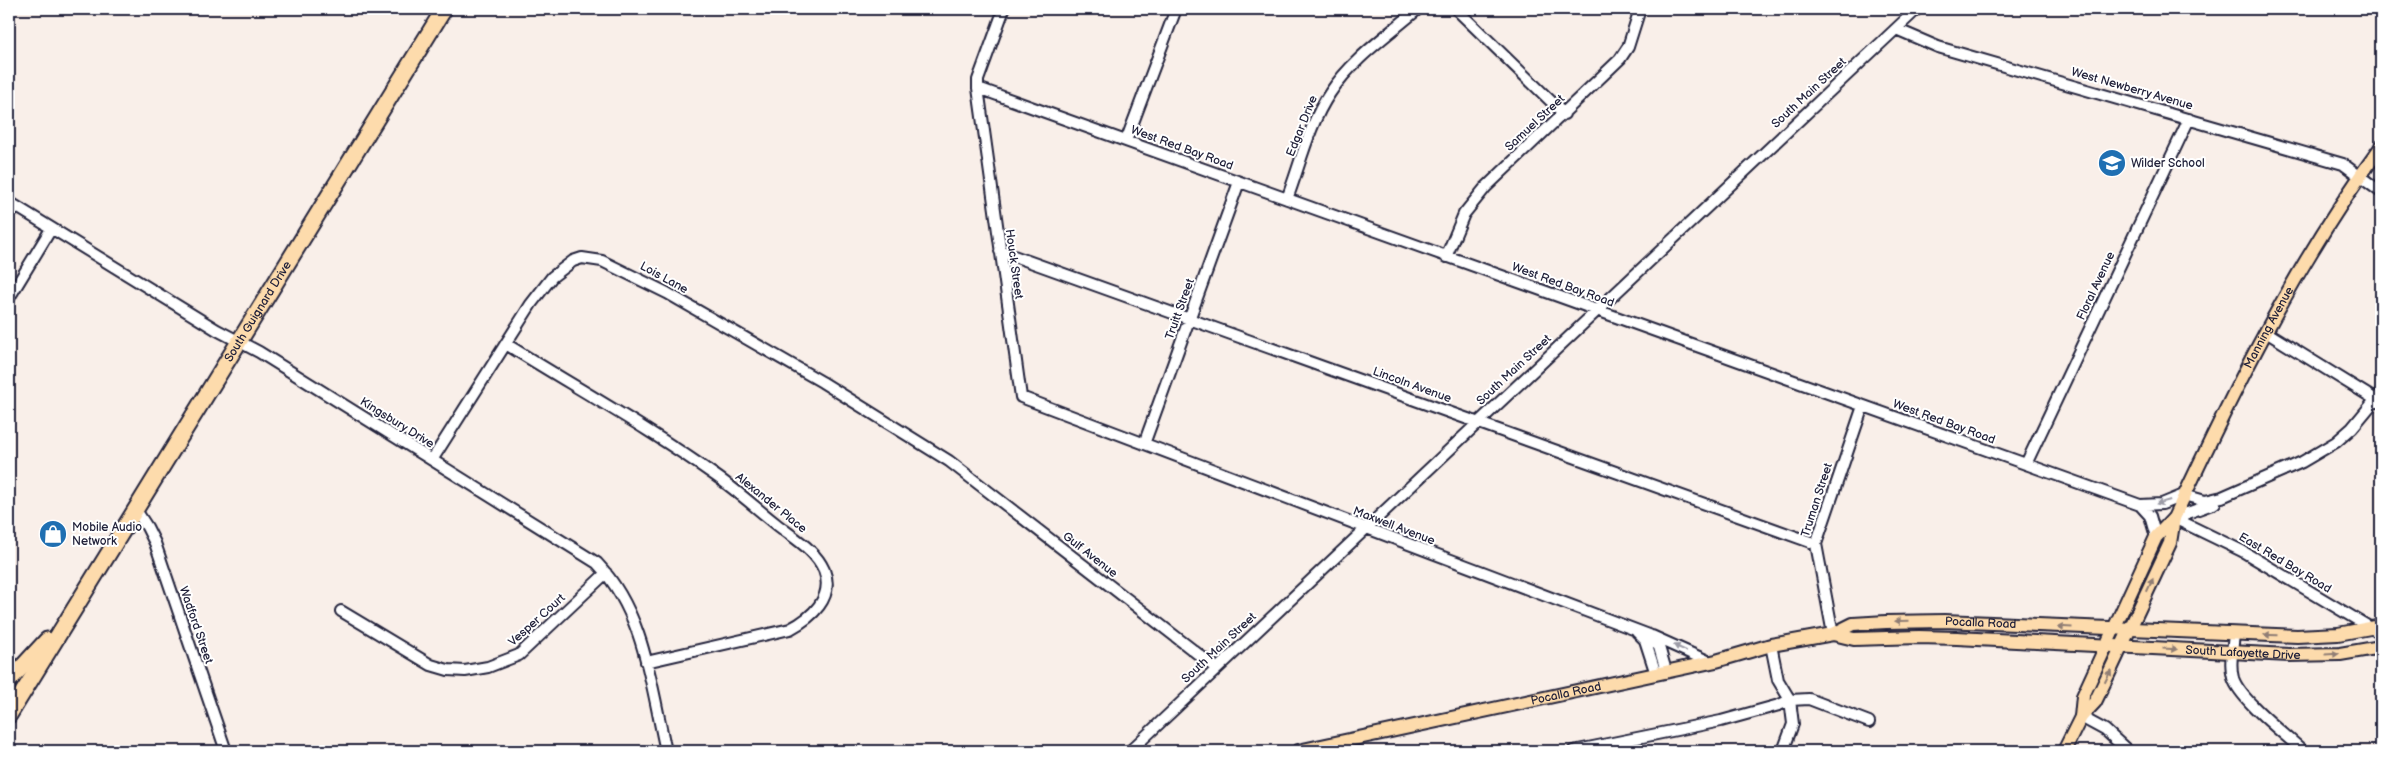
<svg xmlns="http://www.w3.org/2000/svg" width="2390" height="760" font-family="'Balsamiq Sans',sans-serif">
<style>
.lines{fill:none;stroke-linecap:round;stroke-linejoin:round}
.minor-casing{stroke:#22223b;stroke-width:14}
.major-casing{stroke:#22223b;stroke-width:16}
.highway-casing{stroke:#22223b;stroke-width:19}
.minor{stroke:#fff;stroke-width:10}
.major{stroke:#fddbac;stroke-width:12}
.highway{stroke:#fddbac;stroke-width:15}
.oneway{fill:#9c9ca7}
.oneway2{fill:#907e74}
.labels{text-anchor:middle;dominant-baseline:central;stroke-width:4;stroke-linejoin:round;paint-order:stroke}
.street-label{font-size:12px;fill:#22223b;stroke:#fff}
.poi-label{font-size:12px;fill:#22223b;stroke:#fff;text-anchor:start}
</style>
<rect width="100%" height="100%" fill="#f9efe9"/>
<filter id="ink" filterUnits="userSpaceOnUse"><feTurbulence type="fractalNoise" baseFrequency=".02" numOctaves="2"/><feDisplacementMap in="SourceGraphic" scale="10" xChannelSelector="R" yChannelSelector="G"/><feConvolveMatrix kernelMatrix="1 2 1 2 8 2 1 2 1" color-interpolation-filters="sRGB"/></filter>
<g filter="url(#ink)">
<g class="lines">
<defs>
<path id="minor" d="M1004,9L978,80V88L1021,397L1649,635L1659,647L1666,671
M1456,9L1564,114
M1896,29L1938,47L2343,164L2381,192
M978,88L2140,505L2162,504L2184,495L2205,501L2222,497L2302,462L2336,442L2352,428L2381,393
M1126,141L1176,9
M1287,199C1300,165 1309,124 1330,93C1352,59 1388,35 1418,9
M9,202L217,330L259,352L597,563C645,614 651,686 666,751
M1000,251L1816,544
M1446,257L1464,214L1485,188L1620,59L1628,47L1640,9
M9,298L51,229
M2266,332L2381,403
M506,344C576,388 649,428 716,476C736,490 755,507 775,523C792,537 815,549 824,570C835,598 811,618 790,629L646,662
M1144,444L1239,182
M432,460L531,304L552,277L573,261L582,258L602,261L667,293L822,382L949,461L1216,668
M2026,464L2189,119
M2140,505L2150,516L2156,537
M136,510L147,527L155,543L226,751
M2174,518L2242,551L2381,634
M2174,518L2215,503
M341,611L431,665L448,670L465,671L488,667L519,655L606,573
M1636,631L1645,640L1656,674
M1833,634L1816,544L1863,406
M2234,634C2233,648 2229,664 2233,678C2240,700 2285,734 2303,751
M1652,636L1710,662
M1771,645L1778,680L1790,700L1809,699L1869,722
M2081,717L2105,730L2128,751
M1130,751L1917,9
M1573,751L1721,721L1779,705L1790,700L1793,724L1783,751"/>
<g id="major">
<path id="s1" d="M1833,634L1854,639L1919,637L1957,638L2289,655L2340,654L2381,647"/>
<path id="s2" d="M2081,717L2083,696L2156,537L2174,518C2234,389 2297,261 2381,147"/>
<path id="s3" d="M1298,751L1716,661L1771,645L1833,634L1853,624L1886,622L1944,621L2297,636L2338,634L2381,626"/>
<path d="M2064,751L2081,717L2095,702L2111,669L2170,543L2174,518"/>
</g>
<g id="highway">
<path d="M9,681L47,640"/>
<path id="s4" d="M9,715L444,9"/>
</g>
</defs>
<use href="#minor" class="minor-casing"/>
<use href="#major" class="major-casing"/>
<use href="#highway" class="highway-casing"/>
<use href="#minor" class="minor"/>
<use href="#major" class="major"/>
<use href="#highway" class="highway"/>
</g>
<defs><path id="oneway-solid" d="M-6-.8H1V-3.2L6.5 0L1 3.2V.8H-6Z" transform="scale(1.25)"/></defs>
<g class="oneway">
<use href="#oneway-solid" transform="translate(2163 502) rotate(164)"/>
<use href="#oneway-solid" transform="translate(1680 648) rotate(-155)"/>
</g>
<g class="oneway2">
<use href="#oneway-solid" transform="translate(2150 585) rotate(-65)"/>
<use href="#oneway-solid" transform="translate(1902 621) rotate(178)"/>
<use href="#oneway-solid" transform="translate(2065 627) rotate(-177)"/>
<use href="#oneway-solid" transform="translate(2271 635) rotate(-179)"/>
<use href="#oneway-solid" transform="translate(2170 649) rotate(3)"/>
<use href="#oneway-solid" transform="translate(2332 654) rotate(-3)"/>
<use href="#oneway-solid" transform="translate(2108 676) rotate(-64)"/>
</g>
</g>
<defs>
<symbol id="school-disc" viewBox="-11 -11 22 22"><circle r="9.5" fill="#1f6fb2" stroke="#fff"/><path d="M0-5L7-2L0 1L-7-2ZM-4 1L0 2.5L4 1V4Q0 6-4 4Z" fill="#fff"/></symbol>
<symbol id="shop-disc" viewBox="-11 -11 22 22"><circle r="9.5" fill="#1f6fb2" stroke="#fff"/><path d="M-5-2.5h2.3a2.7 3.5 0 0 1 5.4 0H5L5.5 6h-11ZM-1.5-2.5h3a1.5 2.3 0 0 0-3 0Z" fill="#fff"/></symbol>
</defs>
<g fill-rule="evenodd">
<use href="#school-disc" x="2096" y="147" width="32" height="32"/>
<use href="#shop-disc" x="37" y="518" width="32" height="32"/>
</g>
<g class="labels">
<g class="street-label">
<text transform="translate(2132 89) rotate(16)">West Newberry Avenue</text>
<text transform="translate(1809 93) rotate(-43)">South Main Street</text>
<text transform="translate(1535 123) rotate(-43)">Samuel Street</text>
<text transform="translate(1302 126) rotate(-68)">Edgar Drive</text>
<text transform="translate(1182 148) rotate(20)">West Red Bay Road</text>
<text transform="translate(1014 264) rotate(82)">Houck Street</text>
<text transform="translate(664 278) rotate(29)">Lois Lane</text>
<text transform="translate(1563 285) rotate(20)">West Red Bay Road</text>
<text transform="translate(2096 286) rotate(-65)">Floral Avenue</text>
<text transform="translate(1180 309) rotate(-70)">Truitt Street</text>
<text stroke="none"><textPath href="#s4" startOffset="474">South Guignard Drive</textPath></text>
<text stroke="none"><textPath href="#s2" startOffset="435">Manning Avenue</textPath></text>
<text transform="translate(1514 370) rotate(-43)">South Main Street</text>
<text transform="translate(1412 385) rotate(20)">Lincoln Avenue</text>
<text transform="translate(1944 422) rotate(20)">West Red Bay Road</text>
<text transform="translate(397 423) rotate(32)">Kingsbury Drive</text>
<text transform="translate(1817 500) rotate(-72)">Truman Street</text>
<text transform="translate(771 503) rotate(39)">Alexander Place</text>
<text transform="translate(1394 526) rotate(21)">Maxwell Avenue</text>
<text transform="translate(1090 555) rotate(38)">Gulf Avenue</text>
<text transform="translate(2285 563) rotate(31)">East Red Bay Road</text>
<text transform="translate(537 620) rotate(-42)">Vesper Court</text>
<text stroke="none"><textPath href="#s3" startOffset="698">Pocalla Road</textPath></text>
<text transform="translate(196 625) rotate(71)">Wadford Street</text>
<text transform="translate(1219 648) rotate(-43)">South Main Street</text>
<text stroke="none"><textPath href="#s1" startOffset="411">South Lafayette Drive</textPath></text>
<text stroke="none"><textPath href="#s3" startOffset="274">Pocalla Road</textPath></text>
</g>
<g class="poi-label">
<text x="2131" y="163">Wilder School</text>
<text x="72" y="527">Mobile Audio<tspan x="72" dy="14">Network</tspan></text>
</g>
</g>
<rect width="2390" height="760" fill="none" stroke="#fff" stroke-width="30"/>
<rect x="15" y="15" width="2360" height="730" fill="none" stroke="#22223b" stroke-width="2" filter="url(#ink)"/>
</svg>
